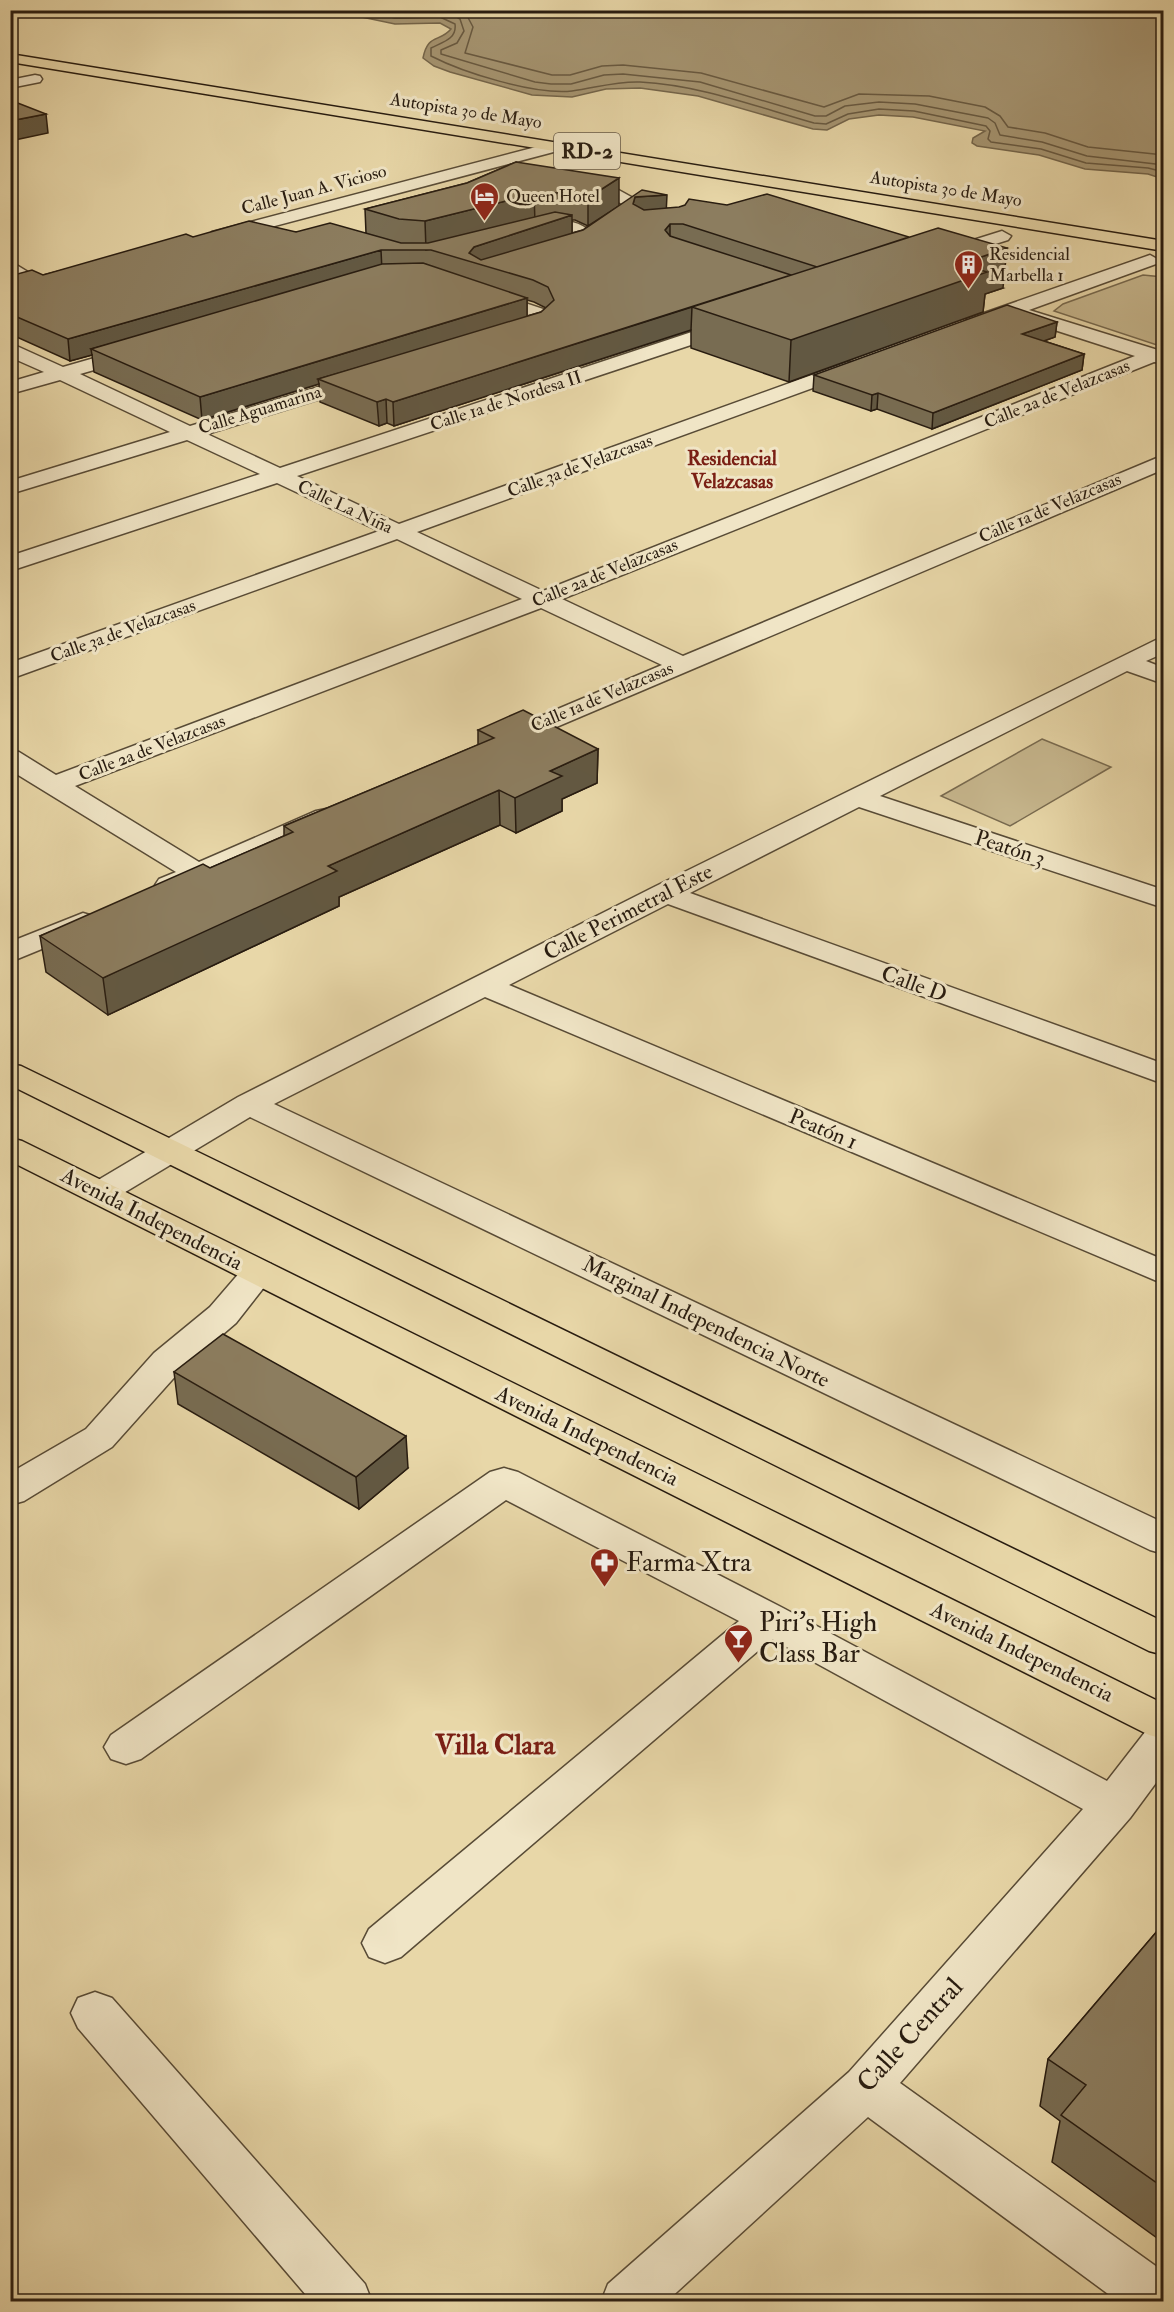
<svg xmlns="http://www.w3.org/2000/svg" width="1174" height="2312" font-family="'IM FELL Double Pica',serif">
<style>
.green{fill:#c7b78e;stroke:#786a4f;stroke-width:1.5}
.water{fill:#a79774;stroke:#74664c;stroke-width:1.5}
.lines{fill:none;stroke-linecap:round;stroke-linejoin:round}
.shore{stroke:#685a42;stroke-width:1.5}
.minor-casing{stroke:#584b36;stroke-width:3}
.major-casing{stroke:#281c10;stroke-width:3}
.highway-casing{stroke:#281c10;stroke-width:3}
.minor{fill:#f0e5c6;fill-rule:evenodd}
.major{fill:#e8d7a8;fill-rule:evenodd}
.highway{fill:#e8d7a8;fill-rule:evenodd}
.wall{fill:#786c52;stroke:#281c10;stroke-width:1.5;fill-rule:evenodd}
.shaded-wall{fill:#625842;stroke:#281c10;stroke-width:1.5}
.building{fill:#8c7d5f;stroke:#281c10;stroke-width:1.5}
.labels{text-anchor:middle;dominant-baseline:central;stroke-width:6;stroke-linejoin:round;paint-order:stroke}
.far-street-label{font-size:18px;fill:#281c10;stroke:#f0e5c6}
.far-poi-label{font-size:18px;fill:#281c10;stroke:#f0e5c6;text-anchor:start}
.far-neighbourhood-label{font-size:20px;font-weight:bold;fill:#7a1f14;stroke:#f0e5c6}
.shield{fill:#f0e5c6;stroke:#645847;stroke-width:1.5}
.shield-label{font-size:21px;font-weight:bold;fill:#281c10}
.street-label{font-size:22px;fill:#281c10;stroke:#f0e5c6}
.near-poi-label{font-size:27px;fill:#281c10;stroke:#f0e5c6;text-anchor:start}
.near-street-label{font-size:27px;fill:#281c10;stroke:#f0e5c6}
.near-neighbourhood-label{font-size:28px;font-weight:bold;fill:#7a1f14;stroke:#f0e5c6}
</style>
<rect width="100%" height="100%" fill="#e8d7a8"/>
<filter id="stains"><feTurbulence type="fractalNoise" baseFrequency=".00333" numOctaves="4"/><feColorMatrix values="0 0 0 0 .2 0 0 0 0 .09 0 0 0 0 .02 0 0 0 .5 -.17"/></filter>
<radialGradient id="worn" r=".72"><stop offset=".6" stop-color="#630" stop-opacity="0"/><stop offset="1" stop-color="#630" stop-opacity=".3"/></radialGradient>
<path class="green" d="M1143,275L1163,277V347L1054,311L1063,304Z
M1042,739L1111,767L1010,826L941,796Z"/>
<path class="water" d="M287,11H1163V179L1148,174L1085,169L1039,155L977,146L972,143L973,138L985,131L913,117L879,115L849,119L827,130L813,129L698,96L640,88L606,89L572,97L532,95L450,72L434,66L423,58C428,33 439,43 451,29L440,23L395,24L352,15Z"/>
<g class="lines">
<path class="shore" d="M359,10L395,18L440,17L455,24C457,39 443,42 431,48V56C464,73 535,95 572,91C595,88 616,81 640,82C700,85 757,107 814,123L826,124L848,114L879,109L914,111L986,126L990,131L988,139L991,142L1041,149L1086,163L1148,168L1164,172
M445,10L460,19L464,31L457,43L441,50V54L535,82L551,84H571L604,75L623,74L700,82L815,116H826L845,106L879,102L915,104L988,118L995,123L1000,135L1042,142L1087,156L1164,165
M464,10L473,27L465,53L552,75H570L602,66L623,65L701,73L824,107L859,94L929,96L985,107L1000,116L1008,127L1045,133L1088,147L1164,155"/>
<defs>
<path id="minor" d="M35,75L40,76L42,79L40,82L10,88V80Z
M559,141L565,143L567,146L565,149L218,241L209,236L212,232Z
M577,178L615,188L644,204L614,228H602L599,224L602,220L624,205L603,194L571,186L569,183L571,180Z
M543,221C563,219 583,220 596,238L587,243L566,231L528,235L519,230L522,226Z
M1002,231L1011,236L1008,240L941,261L932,256L935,252Z
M1150,255L1159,260L1156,264L1029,310L1161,351L1164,352V363L1154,362L562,599L683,656L1164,455V469L514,745L505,748L496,745L492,740L496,735L662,665L541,608L75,786L199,862L316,811L326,809L336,811L340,817L336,823L179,891L169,894L159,891L155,885L159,879L176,872L10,770V750L19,752L56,775L522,599L397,539L10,679V663L379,531L277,483L10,571V556L260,474L187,440L10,494V481L170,432L60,380L10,394V382L44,372L10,357V343L63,367L136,346L143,348L146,352L143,356L80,374L190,426L355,376H369L372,380L369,384L207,434L280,468L725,321H739L741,325L739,329L297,476L399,524L848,362H862L865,366L862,370L417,532L543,591L1135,356L1011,316L974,329L965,323L967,319Z
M10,261L41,280L44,284L41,288H29L10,275Z
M486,290L546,310L552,322C544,334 519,343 505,339L503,335L505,331L533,320L480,299L477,295Z
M1164,636V653L1146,661L1164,668V684L1127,671L880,796L1164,890V908L859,807L690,893L1164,1064V1084L668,904L509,985L1164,1260V1284L485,997L274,1104L1164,1523V1554L1150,1550L250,1117L112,1200L100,1203L88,1200L83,1193L88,1186L238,1097L654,887Z
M83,913L93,916L97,922L93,928L10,962V942Z
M259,1261L271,1264L276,1272L236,1323L180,1371L112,1447L24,1501L10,1505V1473L86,1429L154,1353L210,1307L247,1264Z
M504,1468L518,1472L783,1608L1107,1781L1149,1727L1164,1722V1772L1130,1818L900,2083L1164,2272V2302H1119L868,2117L666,2302H601L608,2284L849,2072L1083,1809L772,1639L401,1957L385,1963L369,1957L362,1943L369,1929L739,1621L506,1500L141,1759L126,1764L111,1759L104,1747L111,1735L490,1472Z
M95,1992L112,1998L365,2284L372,2302H312L78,2028L71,2013L78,1998Z"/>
<path id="major" d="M10,1064L21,1066L1164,1622V1655L1149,1651L10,1085Z
M10,1138L22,1141L1164,1704V1739L1149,1735L10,1161Z"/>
<path id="highway" d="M10,54L1164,241V251L10,62Z"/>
</defs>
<use href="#minor" class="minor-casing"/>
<use href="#major" class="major-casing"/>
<use href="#highway" class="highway-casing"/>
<use href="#minor" class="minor"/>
<use href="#major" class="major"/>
<use href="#highway" class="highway"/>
</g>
<path class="wall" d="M516,162L619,206L666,208L1003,288L985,294L983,312L789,382L691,348V330L394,426L387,423L379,426L320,402L319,384L202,420L94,372L92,355L70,361L10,334V274L11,276L43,275L193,237L296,232L366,233L365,209L467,183ZM572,220H575L588,226L583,230L572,233ZM527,300L534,302L546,308L541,312L527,316Z
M1057,322L1055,337L1044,341L1084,354L1082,370L932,429L877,409L871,411L813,391L814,375Z
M478,730L598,749L597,783L562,799V811L516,833L500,825L339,897V906L108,1015L46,972L40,936L210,868L284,836V826L478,745Z
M174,1372L408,1468L359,1509L178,1404Z
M1164,1923V2243L1052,2162L1060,2121L1040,2106L1048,2059Z"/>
<path class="shaded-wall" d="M46,114L48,133L10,141V121Z
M619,178V206L588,226V198Z
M534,194L535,222L426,250L425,221Z
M667,195L666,215L635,218L633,204L635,197Z
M572,215V236L483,265L469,253L474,247Z
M670,224V245L665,230Z
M1007,248L1003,288L985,294L983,312L789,382L791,340L961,264Z
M381,250L382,271L91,349L92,355L70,361L68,339Z
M527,298V319L318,379L319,384L202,420L200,397Z
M692,307L691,330L394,426L393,402Z
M1057,322L1055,337L1021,349L1022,334Z
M1084,354L1082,370L932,429L933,413Z
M878,393L877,409L871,411L872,395Z
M386,399L387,423L379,426L377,402Z
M598,749L597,783L562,799V811L516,833L515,798L550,771Z
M499,790L500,825L339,897V906L108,1015L103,978L328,866Z
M406,1436L408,1468L359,1509L356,1477Z"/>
<path class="building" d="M10,100L46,114L10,121Z
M516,162L619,178L588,198L575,192L534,194L425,221L399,219L365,209L467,183Z
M642,190L667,195L635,197L633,204L644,210L679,207L685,205L689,199L727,205L767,194L909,237L817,267L683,224H670L665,230L670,236L791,275L393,402L386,399L377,402L318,379L541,312L554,300L548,287L533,280L431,250H381L68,339L10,314V276L32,270L43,275L186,234L193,237L249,221L296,232L330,223L401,243H428L555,212L572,215L474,247L469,253L481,260L583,230Z
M938,228L1007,248L961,264L987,272L791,340L692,307Z
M423,263L527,298L200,397L91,349L382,264Z
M1007,305L1057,322L1022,334L1084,354L933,413L878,393L872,395L814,375Z
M523,710L598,749L550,771L562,776L515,798L499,790L328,866L337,871L103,978L40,936L203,864L210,868L293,832L284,826L494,738L478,730Z
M223,1334L406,1436L356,1477L174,1372Z
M1164,1923V2188L1061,2115L1086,2085L1048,2059Z"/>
<defs>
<symbol id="hotel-pin" viewBox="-11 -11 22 30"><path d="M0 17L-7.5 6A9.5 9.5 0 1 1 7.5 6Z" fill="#8f2418" stroke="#f0e5c6"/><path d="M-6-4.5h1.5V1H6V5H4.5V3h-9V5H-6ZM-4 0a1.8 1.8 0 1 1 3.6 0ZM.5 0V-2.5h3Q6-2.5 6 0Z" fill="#fff"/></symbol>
<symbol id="building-pin" viewBox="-11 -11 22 30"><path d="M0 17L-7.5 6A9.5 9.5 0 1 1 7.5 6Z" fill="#8f2418" stroke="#f0e5c6"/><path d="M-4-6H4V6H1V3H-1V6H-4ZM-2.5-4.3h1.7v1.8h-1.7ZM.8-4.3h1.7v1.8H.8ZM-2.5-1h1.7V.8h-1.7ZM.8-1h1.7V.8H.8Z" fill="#fff"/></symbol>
<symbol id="pharmacy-pin" viewBox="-11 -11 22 30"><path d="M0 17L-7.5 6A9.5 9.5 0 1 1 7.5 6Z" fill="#8f2418" stroke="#f0e5c6"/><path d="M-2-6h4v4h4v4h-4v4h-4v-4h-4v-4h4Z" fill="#fff"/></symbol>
<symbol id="bar-pin" viewBox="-11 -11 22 30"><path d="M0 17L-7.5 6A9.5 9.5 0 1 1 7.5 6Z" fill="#8f2418" stroke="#f0e5c6"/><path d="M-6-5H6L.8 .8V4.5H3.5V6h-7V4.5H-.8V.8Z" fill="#fff"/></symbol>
</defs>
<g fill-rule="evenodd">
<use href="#hotel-pin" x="468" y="180" width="33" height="45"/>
<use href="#building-pin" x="952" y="248" width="33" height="45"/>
<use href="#pharmacy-pin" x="588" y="1546" width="33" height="45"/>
<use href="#bar-pin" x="722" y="1622" width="33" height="45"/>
</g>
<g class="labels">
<g class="far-street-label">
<text transform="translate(466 111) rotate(9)">Autopista 30 de Mayo</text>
<text transform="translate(946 189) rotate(9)">Autopista 30 de Mayo</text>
<text transform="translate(314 190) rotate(-15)">Calle Juan A. Vicioso</text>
<text transform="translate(1057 394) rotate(-22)">Calle 2a de Velazcasas</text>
<text transform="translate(506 401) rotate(-18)">Calle 1a de Nordesa II</text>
<text transform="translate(260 410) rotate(-17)">Calle Aguamarina</text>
<text transform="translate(580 466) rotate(-20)">Calle 3a de Velazcasas</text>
<text transform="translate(345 507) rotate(25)">Calle La Niña</text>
<text transform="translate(1050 508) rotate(-23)">Calle 1a de Velazcasas</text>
<text transform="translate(605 573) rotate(-22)">Calle 2a de Velazcasas</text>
<text transform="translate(123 631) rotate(-20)">Calle 3a de Velazcasas</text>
<text transform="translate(602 697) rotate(-23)">Calle 1a de Velazcasas</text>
<text transform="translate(152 748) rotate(-21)">Calle 2a de Velazcasas</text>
</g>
<g class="far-poi-label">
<text x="506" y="196">Queen Hotel</text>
<text x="989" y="254">Residencial<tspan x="989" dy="21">Marbella 1</tspan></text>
</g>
<g class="far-neighbourhood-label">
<text x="732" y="458">Residencial<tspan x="732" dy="23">Velazcasas</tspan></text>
</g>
<rect class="shield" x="554" y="133" width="66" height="36" rx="4.5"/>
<g class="shield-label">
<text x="587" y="151">RD-2</text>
</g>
<g class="street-label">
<text transform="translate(1010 848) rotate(18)">Peatón 3</text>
<text transform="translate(628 912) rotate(-27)">Calle Perimetral Este</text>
<text transform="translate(914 984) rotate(20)">Calle D</text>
<text transform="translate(823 1129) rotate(23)">Peatón 1</text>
<text transform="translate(152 1219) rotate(27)">Avenida Independencia</text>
<text transform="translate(706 1322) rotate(26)">Marginal Independencia Norte</text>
<text transform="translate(587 1436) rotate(26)">Avenida Independencia</text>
<text transform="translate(1022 1652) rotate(26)">Avenida Independencia</text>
</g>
<g class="near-poi-label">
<text x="626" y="1562">Farma Xtra</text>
<text x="759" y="1622">Piri's High<tspan x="759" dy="31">Class Bar</tspan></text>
</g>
<g class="near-street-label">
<text transform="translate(910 2035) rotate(-48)">Calle Central</text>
</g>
<g class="near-neighbourhood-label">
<text x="495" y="1745">Villa Clara</text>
</g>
</g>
<rect width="1174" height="2312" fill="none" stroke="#e8d7a8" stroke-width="36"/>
<rect x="12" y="12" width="1150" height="2288" fill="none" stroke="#281c10" stroke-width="3"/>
<rect x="18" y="18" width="1138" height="2276" fill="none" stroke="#281c10" stroke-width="1.5"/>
<rect width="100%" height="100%" filter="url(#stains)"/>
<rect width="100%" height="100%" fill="url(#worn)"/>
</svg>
